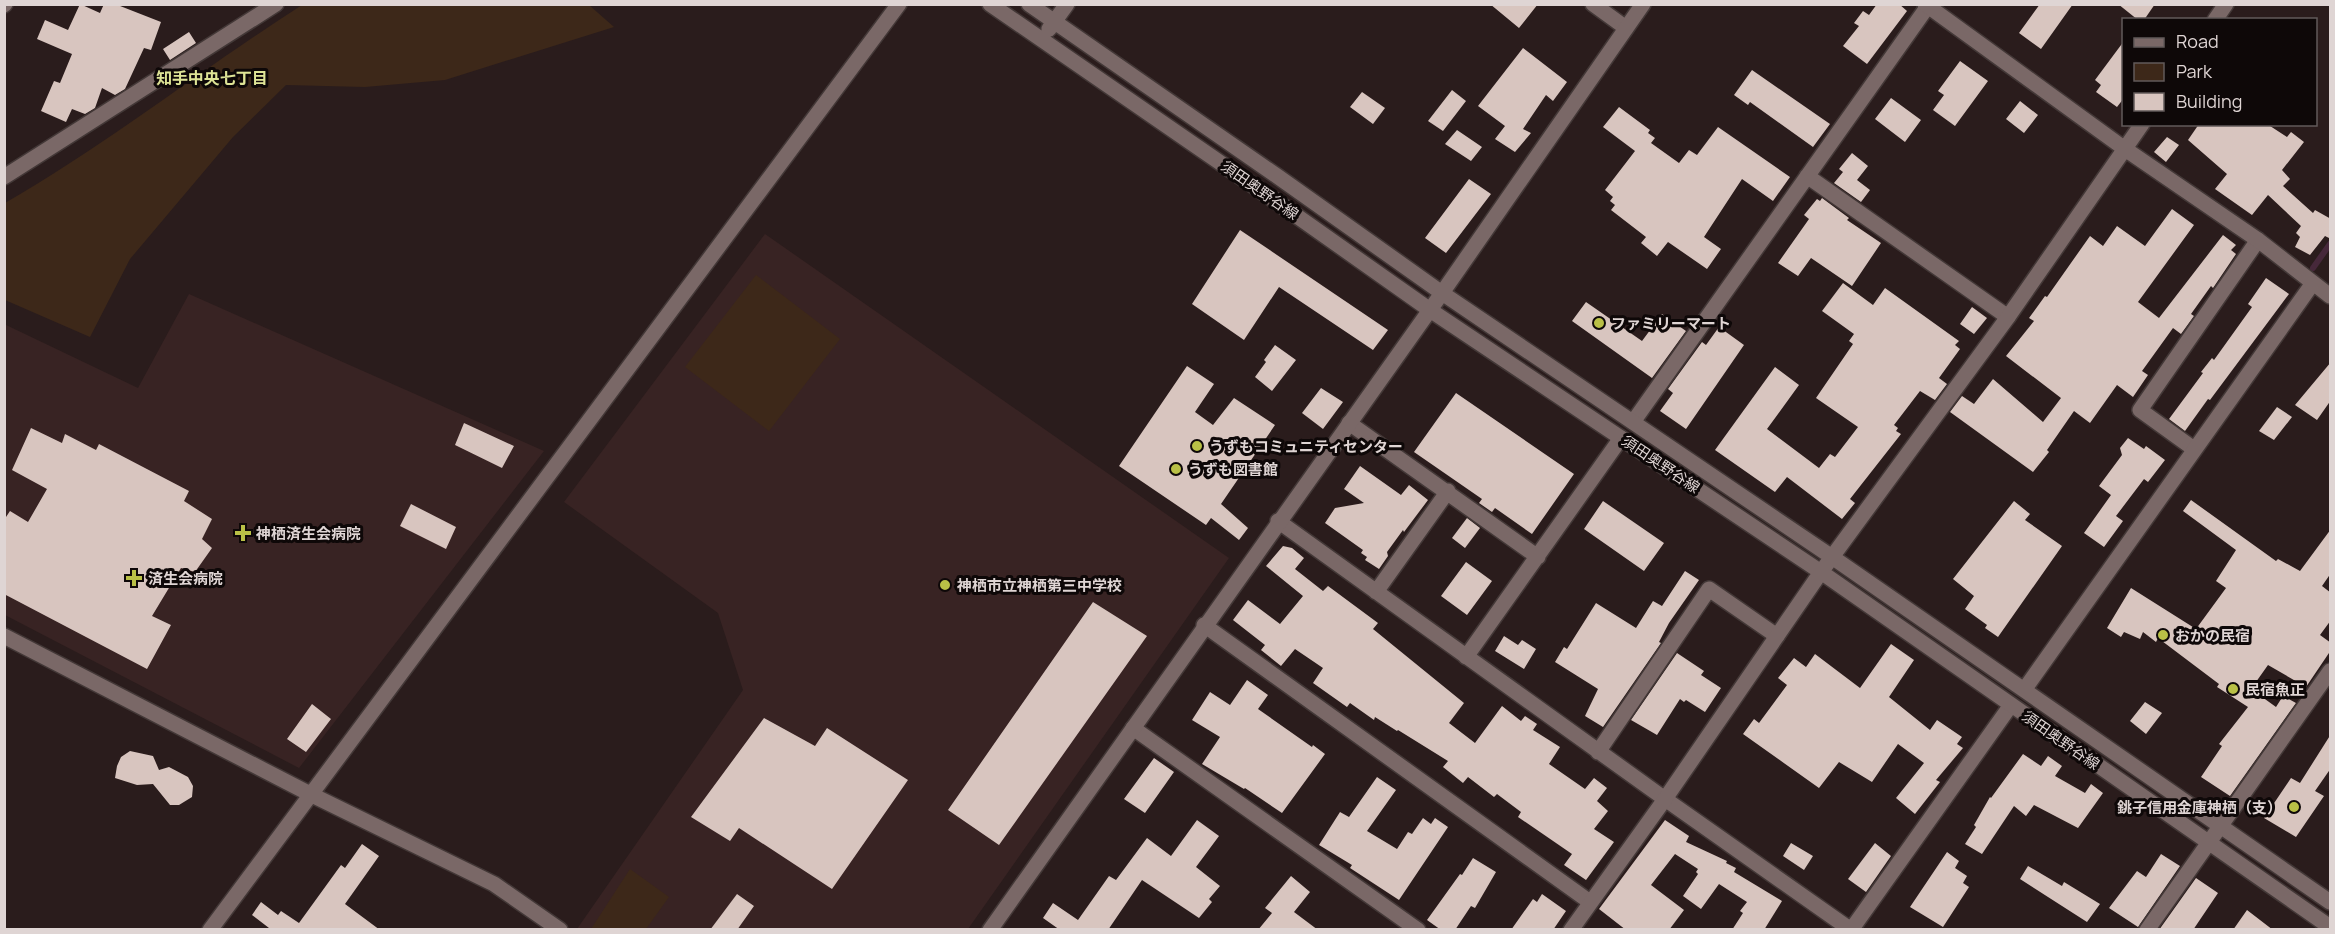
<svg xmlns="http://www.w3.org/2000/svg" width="2335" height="934" font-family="Manrope,'Noto Sans JP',sans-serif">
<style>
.built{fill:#382323}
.green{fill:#3d2819}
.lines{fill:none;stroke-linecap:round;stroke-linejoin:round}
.stream{stroke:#46283a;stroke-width:6}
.building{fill:#d8c5bf}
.street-casing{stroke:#433837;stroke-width:18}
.secondary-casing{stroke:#433837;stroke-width:18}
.street{stroke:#7a6867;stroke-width:15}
.secondary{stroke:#7a6867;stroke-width:15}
.poi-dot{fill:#b9c046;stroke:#0e0808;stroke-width:2}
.labels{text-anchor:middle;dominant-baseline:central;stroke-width:6;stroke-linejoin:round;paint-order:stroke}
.street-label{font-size:15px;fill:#dfd5d4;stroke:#0e0808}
.poi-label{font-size:15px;font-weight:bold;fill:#dfd5d4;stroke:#0e0808;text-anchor:start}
.neighbourhood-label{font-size:16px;font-weight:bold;fill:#dee496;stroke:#0e0808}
</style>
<rect width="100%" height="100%" fill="#2a1c1c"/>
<path class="built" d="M765,234L1229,558L968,929H577L743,690L718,613L564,502Z
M189,294L544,451L299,768L5,615L4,324L138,388Z"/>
<path class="green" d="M302,5H589L614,27L445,80L365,87L286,85L233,137L130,259L90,337L5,300V203C108,144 202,69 302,5Z
M756,275L840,339L769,431L685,367Z
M630,869L669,897L646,929H591Z"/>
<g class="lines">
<path class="stream" d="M2313,268L2330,244"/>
</g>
<path class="building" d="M80,4L100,13L104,4H115L161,22L151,50L144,48L125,89L115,95L102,88L95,108L85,114L72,109L66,122L41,111L54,81L60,83L72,54L37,39L45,20L68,30Z
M1490,4H1538L1519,28Z
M1877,4H1899L1907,11L1867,64L1843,46L1859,26L1854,23L1863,11L1869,15Z
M2040,4H2073L2041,49L2019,33Z
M2118,4H2155L2144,20H2138Z
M189,32L196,43L170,60L163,49Z
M2124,41V98L2117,107L2096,92L2101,85L2095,80Z
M1523,48L1567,82L1553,101L1546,95L1523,129L1531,133L1515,152L1495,139L1505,126L1478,106Z
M1960,61L1988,81L1955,126L1933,110L1944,95L1938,91Z
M1752,70L1830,124L1813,147L1750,102L1748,105L1734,95Z
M1452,90L1466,101L1443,131L1428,121Z
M1362,92L1385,108L1373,124L1350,107Z
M1891,98L1921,120L1905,142L1875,119Z
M2020,101L2038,115L2024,133L2006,119Z
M1619,107L1650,130L1648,133L1655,138L1651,143L1679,163L1689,150L1697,155L1718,127L1790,177L1773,201L1742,179L1704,237L1721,249L1707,269L1668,242L1657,256L1641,243L1646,237L1611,210L1615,205L1610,201L1613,197L1605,190L1635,151L1603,127Z
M2199,124H2267L2287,137L2291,132L2304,142L2282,170L2290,179L2283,186L2313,213L2315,210L2331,219V239L2325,236L2310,255L2295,247L2300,237L2296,233L2301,226L2268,195L2252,215L2215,189L2227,174L2188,140Z
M1457,130L1482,147L1471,161L1445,144Z
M2167,137L2179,145L2166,162L2154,152Z
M1852,153L1868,166L1857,180L1870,190L1861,202L1834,183L1843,172L1839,169Z
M1469,179L1491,194L1446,253L1425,238Z
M1822,198L1849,218L1847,220L1881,243L1852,286L1811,258L1798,276L1778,263L1809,219L1804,215L1817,199L1820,201Z
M2172,209L2194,225L2138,302L2159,318L2223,235L2236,245L2231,250L2236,254L2213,288L2211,286L2191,314L2194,316L2181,334L2173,328L2142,371L2148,375L2133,397L2117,385L2090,423L2074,411L2047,450L2049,452L2033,472L1950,412L1962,396L1974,404L1993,379L2043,422L2061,398L2006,356L2034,321L2029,318L2045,296L2047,297L2090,236L2103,246L2117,226L2145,246Z
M1240,230L1388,330L1373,350L1279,287L1244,340L1192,304Z
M2266,278L2289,294L2210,400L2208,399L2185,431L2169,419L2203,373L2201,372L2212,358L2214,360L2252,307L2248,304Z
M1843,283L1873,305L1885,288L1959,341L1955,345L1960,349L1939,378L1947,384L1935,400L1920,391L1894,425L1898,428L1896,431L1901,434L1850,499L1855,503L1842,519L1787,477L1775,492L1715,450L1775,367L1799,385L1767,429L1819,468L1830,454L1835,457L1858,427L1816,398L1853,344L1849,341L1854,334L1822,311Z
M1586,302L1642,341L1662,314L1686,331L1652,378L1572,321Z
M1972,307L1987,318L1974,334L1960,324Z
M1719,327L1744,345L1686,429L1660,411L1673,393L1668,389L1702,342L1706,345Z
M1275,345L1296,360L1272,391L1255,377L1266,362L1264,360Z
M2331,362V400L2317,420L2295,405Z
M1187,366L1214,384L1195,412L1213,425L1234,398L1275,425L1221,504L1248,528L1239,540L1211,518L1206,525L1119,466Z
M1321,388L1343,402L1323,429L1302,413Z
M1456,393L1574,474L1532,534L1495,508L1492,512L1479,503L1482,499L1414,452Z
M2277,407L2292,417L2274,440L2259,431Z
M464,423L514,446L502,468L455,445Z
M31,428L62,443L65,434L96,450L99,444L189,491L184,501L212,519L202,539L212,548L195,572L181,568L152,616L171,625L147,669L4,594V520L10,511L28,522L47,489L12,470Z
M2128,438L2144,449L2146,446L2165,460L2148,482L2144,479L2116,516L2123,521L2104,547L2084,533L2111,495L2099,486L2122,455L2120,448Z
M1360,466L1401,495L1409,485L1428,500L1404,532L1403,530L1387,552L1388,556L1379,569L1365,560L1367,557L1361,553L1363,550L1325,523L1335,508L1364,503L1344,489Z
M2191,500L2276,561L2278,559L2300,571L2331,529V573L2322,586L2331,593V620L2320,635L2331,643V650L2306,687L2268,665L2251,689L2276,707L2283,696L2296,703L2230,796L2201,777L2222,746L2219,744L2248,707L2217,687L2219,684L2158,638L2156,642L2143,632L2140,639L2124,632L2121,637L2107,628L2131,588L2196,629L2226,588L2216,581L2236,550L2183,511Z
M1603,501L1664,543L1644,571L1584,529Z
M2014,501L2030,514L2025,520L2062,546L1998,637L1985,628L1987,625L1965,609L1974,596L1953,579Z
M411,504L456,527L446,549L400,526Z
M1467,518L1480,528L1465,548L1452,538Z
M1283,546L1292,548L1304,558L1295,569L1323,591L1328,586L1378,623L1373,629L1464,703L1449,723L1475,743L1502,706L1521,721L1525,716L1537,724L1533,730L1560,747L1549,764L1585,789L1594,778L1607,788L1597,801L1608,811L1594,829L1614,842L1586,880L1564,865L1572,854L1518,817L1521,812L1497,794L1494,797L1468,777L1463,783L1443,767L1448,761L1398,730L1397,731L1375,717L1374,720L1350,703L1347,707L1313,683L1323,668L1295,649L1281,666L1261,650L1265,645L1233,620L1248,600L1280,624L1303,596L1266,566Z
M1466,562L1492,581L1467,615L1441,596Z
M1685,571L1699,580L1669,623L1659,642L1661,643L1603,727L1585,716L1598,689L1555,662L1564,647L1567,649L1596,603L1636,628L1653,601L1662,606Z
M1093,602L1147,636L999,845L948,810Z
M1504,636L1518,645L1522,640L1536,649L1524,669L1495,651Z
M1891,644L1914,660L1889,697L1930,730L1937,720L1962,737L1957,744L1963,748L1936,780L1940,782L1915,814L1896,798L1924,763L1898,744L1872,782L1839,762L1819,788L1743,734L1754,719L1759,723L1787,685L1778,678L1794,658L1806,667L1815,654L1860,688Z
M1677,653L1704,671L1701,675L1721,688L1705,712L1686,700L1684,702L1680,699L1657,735L1631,720Z
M1247,680L1268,695L1258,709L1312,747L1313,745L1325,754L1282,813L1245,788L1244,789L1202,764L1220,737L1192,720L1210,692L1230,705Z
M2145,702L2162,713L2146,734L2130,721Z
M312,704L331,719L306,752L287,739Z
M764,718L815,746L827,728L908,780L832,889L739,828L730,841L691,817Z
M2331,734V768L2315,791L2324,796L2296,837L2264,818L2291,778L2300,783Z
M130,751L153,756L159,770L169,767L188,777L193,786L192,797L179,805H170L153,784L137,785L115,778L117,766L121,757Z
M2023,754L2041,766L2048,756L2062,766L2055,776L2085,793L2091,784L2103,793L2078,828L2034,805L2026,816L2014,806L1982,854L1965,844L1976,827L1974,825L1990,797L1991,798Z
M1154,758L1174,772L1145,813L1124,799Z
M1377,777L1396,790L1367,831L1397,849L1408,832L1412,834L1423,818L1431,824L1435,818L1448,827L1399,900L1350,868L1352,865L1319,845L1340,812L1349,817Z
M1197,820L1219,836L1196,867L1220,886L1209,899L1212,902L1199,918L1142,880L1108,930H1060L1043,918L1053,903L1078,920L1109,876L1116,880L1147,838L1171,856Z
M1665,820L1689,836L1686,842L1727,861L1726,863L1736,868L1734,872L1782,901L1764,930H1732L1743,913L1740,911L1747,902L1719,884L1701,909L1683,896L1698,874L1696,872L1698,869L1675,854L1651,885L1684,910L1669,930H1626L1599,909Z
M1791,843L1813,856L1804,870L1783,856Z
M1875,843L1891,856L1866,892L1848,879Z
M362,844L379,856L345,904L380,930H268L269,928L252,915L261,902L278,915L281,911L299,923L341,865L345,868Z
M1947,852L1959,861L1955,868L1967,876L1963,883L1969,887L1943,927L1910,907Z
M2161,854L2180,866L2138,927L2109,908L2137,871L2146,877Z
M1473,858L1496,872L1475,908L1471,906L1455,930H1441L1427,920L1460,874L1462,875Z
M2028,866L2062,886L2064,882L2100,904L2087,922L2020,879Z
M1291,876L1310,892L1294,912L1318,930H1258L1272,913L1265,908Z
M2196,878L2218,893L2193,930H2159Z
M737,894L754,906L737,930H710Z
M1542,894L1566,911L1553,930H1511L1533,899L1537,902Z
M2247,910L2273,930H2233Z"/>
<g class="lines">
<defs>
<path id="street" d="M1593,4L1626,28
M1807,176L2008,317
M4,177L276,4
M1633,422L1928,6
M1349,423L1538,557
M2194,449L2140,410L2258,240
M1278,521L1665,799L1851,930
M1376,592L1448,491
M1204,625L1590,902
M1466,657L1621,438
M1133,728L1418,930
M1598,752L1709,589L1777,636
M1851,930L2011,705"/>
<path id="secondary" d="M990,4L1267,195L1430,310L1821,572L2330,927
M1029,4L1277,176L1442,293L1832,557L2330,902
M1925,4L2125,149L2258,240L2330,296
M4,5L5,4
M2215,20L2226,4
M1049,29L1067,4
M4,636L312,795L494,884L560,930
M2024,690L2313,283
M210,930L899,4
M990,930L1442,293L1643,4
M1571,930L1665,799L1821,572L2008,317L2142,124
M2147,930L2330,671"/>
</defs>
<use href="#street" class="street-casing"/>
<use href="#secondary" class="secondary-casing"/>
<use href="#street" class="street"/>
<use href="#secondary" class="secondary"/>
</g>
<g class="poi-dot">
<circle cx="1599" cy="323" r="6"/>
<circle cx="1197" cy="446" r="6"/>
<circle cx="1176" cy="469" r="6"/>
<path d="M240 524h6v6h6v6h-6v6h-6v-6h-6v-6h6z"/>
<path d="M131 569h6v6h6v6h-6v6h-6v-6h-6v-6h6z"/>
<circle cx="945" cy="585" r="6"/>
<circle cx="2163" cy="635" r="6"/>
<circle cx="2233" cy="689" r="6"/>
<circle cx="2294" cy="807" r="6"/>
</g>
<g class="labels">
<g class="street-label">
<text transform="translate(1260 190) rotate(35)">須田奥野谷線</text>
<text transform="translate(1661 464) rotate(34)">須田奥野谷線</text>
<text transform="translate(2061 740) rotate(35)">須田奥野谷線</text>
</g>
<g class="poi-label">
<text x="1611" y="323">ファミリーマート</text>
<text x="1209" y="446">うずもコミュニティセンター</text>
<text x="1188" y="469">うずも図書館</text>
<text x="256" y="533">神栖済生会病院</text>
<text x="148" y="578">済生会病院</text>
<text x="957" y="585">神栖市立神栖第三中学校</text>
<text x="2175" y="635">おかの民宿</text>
<text x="2245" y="689">民宿魚正</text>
<text x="2282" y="807" text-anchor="end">銚子信用金庫神栖（支）</text>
</g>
<g class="neighbourhood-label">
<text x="212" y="78">知手中央七丁目</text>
</g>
</g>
<rect width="2335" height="934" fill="none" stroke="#dfd5d4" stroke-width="12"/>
<rect x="2122" y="18" width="195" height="108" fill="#0e0808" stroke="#625a5a" stroke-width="1.5"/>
<rect x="2134" y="38" width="30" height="9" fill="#7a6867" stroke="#625a5a" stroke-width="1.5"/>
<text x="2176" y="48" font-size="18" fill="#dfd5d4">Road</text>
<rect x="2134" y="63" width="30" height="18" fill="#3d2819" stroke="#625a5a" stroke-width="1.5"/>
<text x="2176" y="78" font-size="18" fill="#dfd5d4">Park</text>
<rect x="2134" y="93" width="30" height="18" fill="#d8c5bf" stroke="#625a5a" stroke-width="1.5"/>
<text x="2176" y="108" font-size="18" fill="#dfd5d4">Building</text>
</svg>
